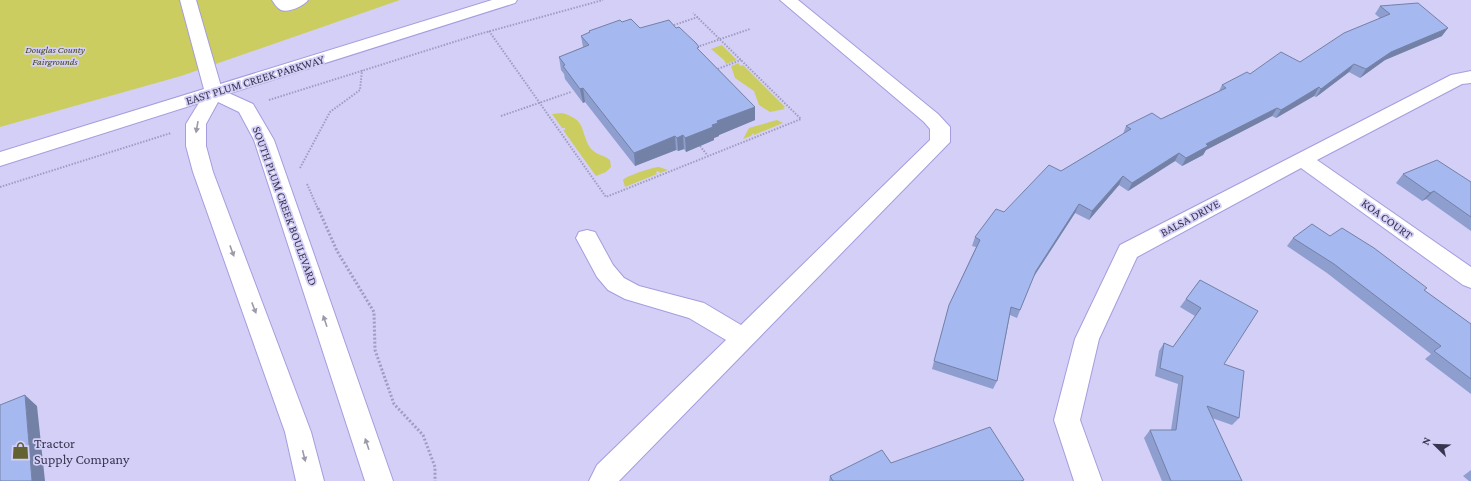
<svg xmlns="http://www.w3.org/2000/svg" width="1471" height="481" font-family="'Crimson Pro',serif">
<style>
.green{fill:#cccd61}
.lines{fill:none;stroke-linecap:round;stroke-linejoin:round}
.minor-casing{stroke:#a59ddd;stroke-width:2}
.major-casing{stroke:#a59ddd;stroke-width:2}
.path-far1{stroke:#a09cc0;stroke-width:2;stroke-dasharray:1.5 1.5;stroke-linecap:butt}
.path{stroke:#a09cc0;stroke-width:3;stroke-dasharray:2 2;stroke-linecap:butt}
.minor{fill:#fff;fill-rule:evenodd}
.major{fill:#fff;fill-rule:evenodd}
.wall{fill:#8e9ece}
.shaded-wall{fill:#7481a7}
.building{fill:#a5b8ef;stroke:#7481a7}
.oneway{fill:#9c9aa8}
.labels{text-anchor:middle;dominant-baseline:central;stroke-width:3.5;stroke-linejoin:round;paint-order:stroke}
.far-park-label{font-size:10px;font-style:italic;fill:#434415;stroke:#d3cff7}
.street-label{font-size:12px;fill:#393550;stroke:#d3cff7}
.near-poi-label{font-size:14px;fill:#393550;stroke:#d3cff7;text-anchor:start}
</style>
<rect width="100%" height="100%" fill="#d3cff7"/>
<path class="green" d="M0,0H400L181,76L0,127Z
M722,45L737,60L726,64L724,60L711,49Z
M739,63L740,66L743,65L785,107L783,108L785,109L770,112L759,105L754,91L735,78L731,66Z
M562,113C586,120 580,129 589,146C593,154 604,155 610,160L611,167L606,172L596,176L563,130H565V128H562L552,114Z
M777,120L783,123L754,135L753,133L751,136L743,139L749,128Z
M659,167L668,170L660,173L658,171L656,172L657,174L625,187L623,180C626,176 653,167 659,167Z"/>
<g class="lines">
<defs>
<path id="minor" d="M180,0H196L222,90L253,104L274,140L393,481H365L254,140L239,112L218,102L206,124V146L213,172L311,432L324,481H296L285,432L193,172L186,146V124L205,93Z
M272,0H308C304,6 288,13 281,10C277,8 274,3 272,0Z
M780,0H798L938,114L950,127V142L619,481H589L597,465L726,340L689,318L625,299L608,290L597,277L576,238L579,232L587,230L595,232L613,265L624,278L639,286L704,303L741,325L930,140V129L924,122Z
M1471,71V83L1462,84L1317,160L1471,267V288L1463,285L1301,168L1137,257L1099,339L1080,420L1102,481H1074L1054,420L1075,339L1120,245L1451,75Z"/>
<path id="major" d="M492,0H517L515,3L0,166V152Z"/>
</defs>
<use href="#minor" class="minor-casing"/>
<use href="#major" class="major-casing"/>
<path class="path-far1" d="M671,26L698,17
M489,31L606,197L801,119L693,13
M697,47L750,29
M715,70L741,60
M269,100L476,35L603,0
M501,116L571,92
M700,146L708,156
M300,168L330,112L360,90L362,70
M307,184L318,209
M0,187L171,133"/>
<path class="path" d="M318,208L337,251L374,312L375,350L394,404L423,435L435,467V481"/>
<use href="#minor" class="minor"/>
<use href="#major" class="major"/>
</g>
<path class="wall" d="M1380,6L1442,36L1385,60L1360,78L1349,72L1316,97L1314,96L1276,118L1272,116L1206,150L1203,155L1182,166L1175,161L1128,191L1119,185L1089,220L1075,213L1033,278L1017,318L1010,315L997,381L993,389L932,369L949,305L976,247L972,246L975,237L1004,212L1061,171L1123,134L1126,126L1161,119L1219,91L1222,85L1250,74L1300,62L1380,18L1375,14Z
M622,22L699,50L755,107V120L719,135V136L714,138V140L686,152L684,149L678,151L676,150L635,166L585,102L583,103L565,79L564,74L561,70L559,57L583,47L581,36L589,33V31Z
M1403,174L1471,182V231L1426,199L1422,201L1396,183Z
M1330,236L1425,291L1471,324V394L1425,359L1431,354L1327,273L1287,246L1293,238Z
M1200,280L1239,418L1232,425L1212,418L1242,481H1162L1144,438L1150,430H1171L1178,384L1155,376L1159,351L1164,343L1173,347L1195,316L1180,307Z
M891,463L1024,481H829L830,476Z
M1471,470V481H1469L1463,476Z"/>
<path class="shaded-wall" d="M1448,28L1442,36L1385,60L1360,78L1366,69L1391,52Z
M1354,64L1349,72L1316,97L1321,89Z
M1319,87L1314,96L1276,118L1281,110Z
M583,88L585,102L583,103L580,89Z
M755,107V120L719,135V136L714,138V140L686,152L685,138L712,125L717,121Z
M1277,108L1272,116L1206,150L1203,155L1182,166L1186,158L1206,144Z
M683,135L684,149L678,151L677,138Z
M675,136L676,150L635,166L634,153Z
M1179,153L1175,161L1128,191L1132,183Z
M1123,176L1119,185L1089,220L1092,211Z
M1434,191L1426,199L1422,201L1430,193Z
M1079,204L1075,213L1032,279L1036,271Z
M25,395L37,406L45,481H32Z"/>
<path class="building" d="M1418,3L1448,28L1391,52L1366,69L1354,64L1321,89L1319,87L1281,110L1277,108L1206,144L1208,146L1186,158L1179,153L1132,183L1123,176L1092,211L1079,204L1036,271L1020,310L1011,307L997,381L934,361L949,305L980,240L975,237L996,209L1004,212L1049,165L1061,171L1131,129L1126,126L1152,113L1161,119L1226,88L1222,85L1247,72L1250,74L1281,52L1300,62L1344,33L1390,14L1380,6Z
M631,19L640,28L669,20L676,28L679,27L696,43L699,47L697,48L755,107L717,121L718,123L712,125L713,127L685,138L683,135L677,138L675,136L634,153L583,88L580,89L563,66L565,65L559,57L589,45L581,36L590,32L589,31L620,20L622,22Z
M1437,160L1471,182V217L1434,191L1430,193L1403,174Z
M1312,224L1330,236L1342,228L1374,248L1427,288L1424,290L1471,324V379L1434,351L1441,346L1334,264L1293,238Z
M1200,280L1258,311L1224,364L1244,371L1239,418L1207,406L1242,481H1171L1150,430H1176L1183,376L1160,368L1164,343L1173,347L1201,308L1186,299Z
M25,395L32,481H0V405Z
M990,427L1024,480L1021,481H833L830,476L882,450L891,463Z"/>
<defs><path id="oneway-solid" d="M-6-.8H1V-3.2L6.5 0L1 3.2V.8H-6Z"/></defs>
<g class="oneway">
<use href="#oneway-solid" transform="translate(197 127) rotate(100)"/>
<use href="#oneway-solid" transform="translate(232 251) rotate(70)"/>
<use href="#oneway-solid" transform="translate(254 308) rotate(69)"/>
<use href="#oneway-solid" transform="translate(325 321) rotate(-109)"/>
<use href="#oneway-solid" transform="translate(367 444) rotate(-109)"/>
<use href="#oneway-solid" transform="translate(304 456) rotate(76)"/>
</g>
<defs>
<symbol id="shop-bare" viewBox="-9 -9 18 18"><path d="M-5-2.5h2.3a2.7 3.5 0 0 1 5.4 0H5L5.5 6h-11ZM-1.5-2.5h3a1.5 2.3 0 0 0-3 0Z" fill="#636331" stroke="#d3cff7" stroke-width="2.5" paint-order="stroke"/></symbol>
</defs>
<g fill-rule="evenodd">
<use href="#shop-bare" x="8" y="438" width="25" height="25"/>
</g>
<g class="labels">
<g class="far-park-label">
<text x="55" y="49">Douglas County<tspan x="55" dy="12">Fairgrounds</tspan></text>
</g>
<g class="street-label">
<text transform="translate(255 80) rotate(-17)">EAST PLUM CREEK PARKWAY</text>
<text transform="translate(285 206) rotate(70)">SOUTH PLUM CREEK BOULEVARD</text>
<text transform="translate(1190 218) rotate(-28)">BALSA DRIVE</text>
<text transform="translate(1387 219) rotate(36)">KOA COURT</text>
</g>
<g class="near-poi-label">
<text x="34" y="443">Tractor<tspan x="34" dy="16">Supply Company</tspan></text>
</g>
</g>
<g transform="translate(1435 445) rotate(293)" stroke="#d3cff7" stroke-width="3" paint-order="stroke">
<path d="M0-3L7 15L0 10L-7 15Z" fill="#393550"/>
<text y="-6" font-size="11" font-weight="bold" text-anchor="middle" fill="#393550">N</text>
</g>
</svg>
